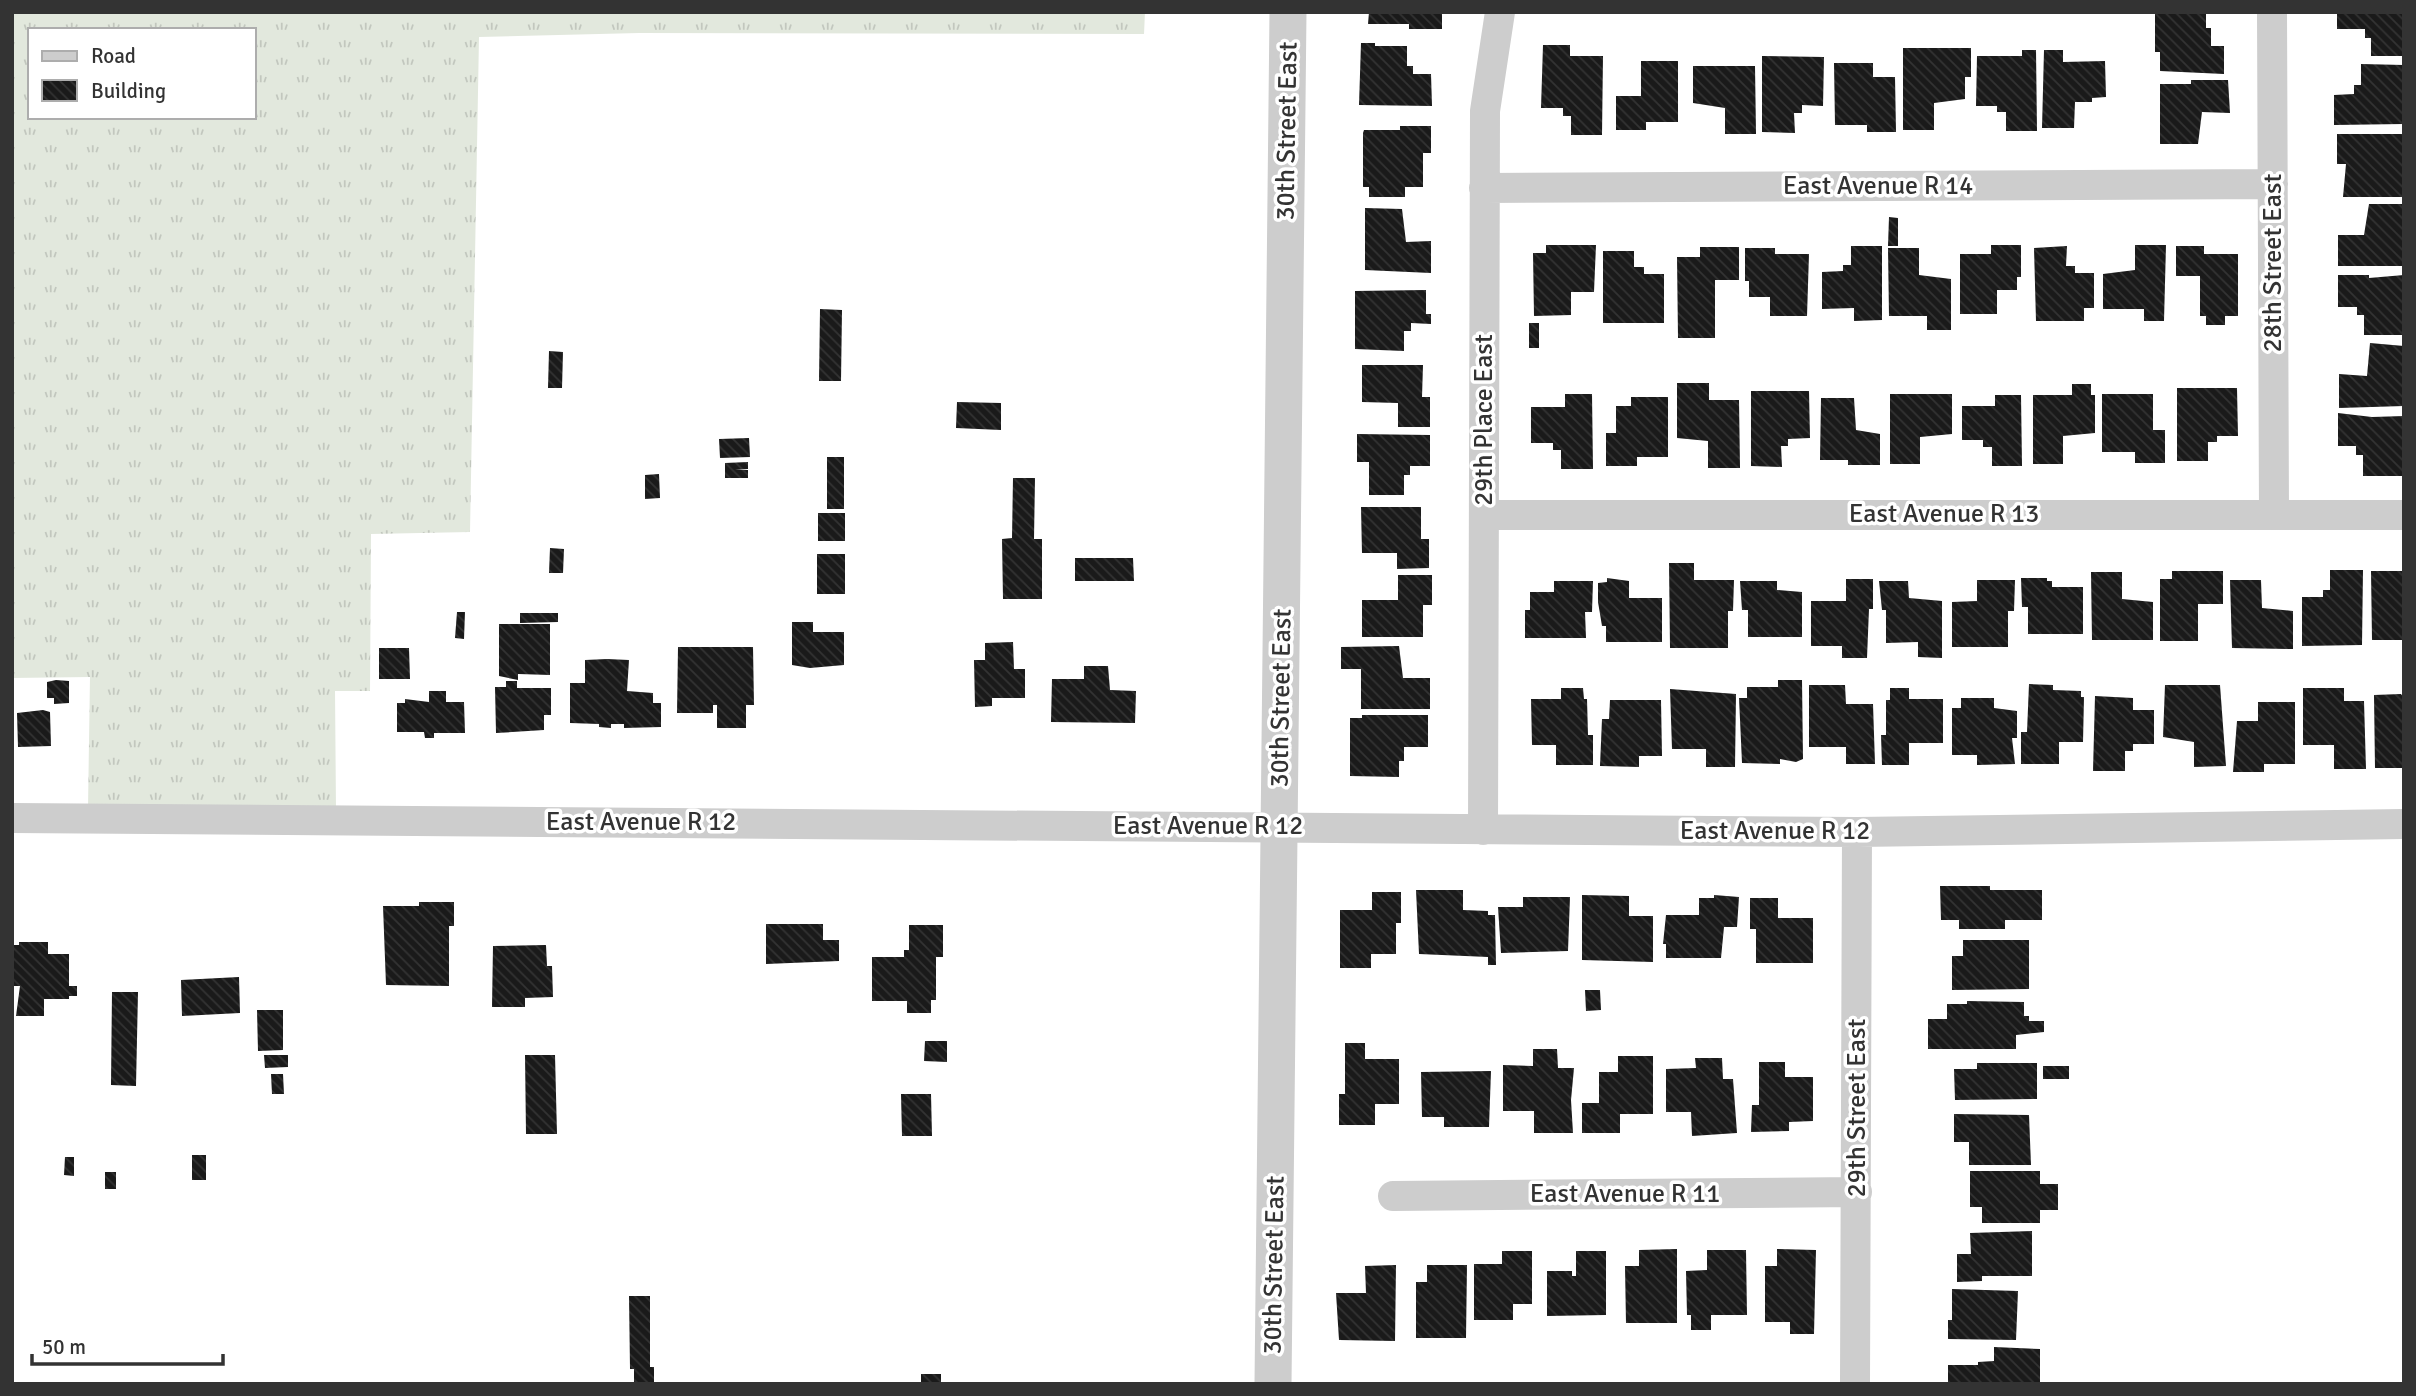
<svg xmlns="http://www.w3.org/2000/svg" width="2416" height="1396" font-family="Signika,sans-serif">
<style>
.grass{fill:url(#grass-tufts);fill-rule:evenodd}
.building{fill:url(#building-back-hatch)}
.lines{fill:none;stroke-linecap:round;stroke-linejoin:round}
.minor{stroke:#cdcdcd;stroke-width:30}
.tertiary{stroke:#cdcdcd;stroke-width:37}
.labels{text-anchor:middle;dominant-baseline:central;stroke-width:7;stroke-linejoin:round;paint-order:stroke}
.street-label{font-size:26px;fill:#333;stroke:#fff}
</style>
<defs>
<pattern id="grass-tufts" width="24" height="20" patternUnits="userSpaceOnUse" patternTransform="scale(1.75)"><rect width="24" height="20" fill="#e2e8dd"/><path d="M3 7l-1-3M5 7V3M7 7l1-3M15 17l-1-3M17 17v-4M19 17l1-3" fill="none" stroke="#c2c7be"/></pattern>
<pattern id="building-back-hatch" width="6" height="6" patternUnits="userSpaceOnUse" patternTransform="scale(1.75)"><rect width="6" height="6" fill="#1a1a1a"/><path d="M-1 5l2 2M0 0l6 6M5-1l2 2" fill="none" stroke="#333"/></pattern>
</defs>
<rect width="100%" height="100%" fill="#fff"/>
<path class="grass" d="M12,12H1145L1144,34L639,33L479,37L470,532L371,534L370,691H335L336,809L88,808L90,677L12,678ZM30,30H254V117H30Z"/>
<path class="building" d="M1369,12H1442V29H1409V24H1368Z
M2155,12H2206V28H2211V46H2224V74L2160,71V52H2155Z
M2337,12H2404V56H2371V38H2365V29H2337Z
M1361,43H1375V46H1407V66H1413V74H1431L1432,106L1359,105Z
M1543,45H1570V56H1603L1602,135H1571V116H1563V108H1541Z
M1903,48H1971V77H1965V99L1934,103V130H1903Z
M2022,50H2036L2037,131H2006V112H1997V106H1976L1977,56H2022Z
M2044,50H2063V62L2105,61L2106,97L2092,98V102H2075L2074,128H2042Z
M1762,56L1824,57L1823,106L1802,105V113H1794L1795,133L1762,132Z
M1641,61H1678V122H1646V130H1616V96H1641Z
M1834,63H1873V77H1895L1896,132H1867V125H1835Z
M2361,64L2404,65V124L2334,125V95L2354,94V85H2361Z
M1693,66H1755L1756,134H1725V108L1693,103Z
M2191,80H2228L2230,113L2202,112L2198,144H2160V84H2191Z
M1400,126H1431V153H1423V187H1405V197H1369V187H1363V133L1364,130H1400Z
M2337,134H2404V197H2343L2346,164H2337Z
M2369,204H2404V266H2338V235H2364Z
M1365,208L1402,209L1406,242L1431,241V273L1365,270Z
M1889,217L1898,218V246H1888Z
M1546,245H1596L1594,292H1571V315L1534,316L1533,253H1546Z
M1991,245H2021V277H2017V290H1997V314H1960V254H1991Z
M2135,245H2166L2164,321H2144V309H2103V274L2135,270Z
M1851,246H1882V320L1854,321V308L1822,309V272L1843,271V265H1851Z
M2067,246L2066,266H2075V273H2094V308H2084V321H2036L2034,248Z
M2176,246H2204V254H2238V316H2225V325H2206V316H2200V276H2176Z
M1700,247H1739V280H1715V338H1678L1677,257H1700Z
M1745,248H1775V254H1809L1807,316H1770V297H1749V281H1745Z
M1888,248H1919V275L1951,279V330H1927V316H1889Z
M1603,251H1634V267H1644V274H1664V323H1603Z
M2338,275H2369V278L2404,275V335H2364V315H2357V307H2338Z
M1426,290V314H1431V324L1411,323V331H1404V351L1355,349V291Z
M820,309L842,310L841,381H819Z
M1529,323H1539V348H1529Z
M2370,343L2404,346V406L2339,408V374L2367,376Z
M549,351L563,352L562,388H548Z
M1362,365H1423L1422,397H1430V427H1398V403L1362,402Z
M1677,383H1709V400H1739L1740,468H1708V441L1677,438Z
M2072,384H2091V395H2095V433L2063,436V464H2033V395H2072Z
M2177,388H2237L2238,436H2217V442H2208V461H2177Z
M1751,391H1809L1810,438L1788,439V446H1781L1782,467L1751,466Z
M1565,394H1592L1593,469H1561V450H1553V443H1531V407H1565Z
M1890,394H1952V434L1920,437V464H1890Z
M2102,394H2153V430H2165V463H2135V452H2102Z
M1995,395H2021L2022,466H1992V447H1983V440H1962V406H1995Z
M1631,397H1668V457H1637V466H1606V433H1616V406H1631Z
M1821,398H1854L1856,430L1880,434V465H1848V460H1820Z
M957,402L1001,403V430L956,428Z
M2338,413L2372,417L2404,416V476H2363V455H2356V446H2338Z
M1357,434L1430,435V466H1410V475H1404V495H1369V462H1357Z
M749,438L750,457L720,458L719,439Z
M827,457H844V509H827Z
M748,462V469H735L748,470V478H725V463Z
M659,474L660,498L645,499V475Z
M1013,478H1035L1034,539H1042V599H1003L1002,539L1012,538Z
M1361,507H1421V539H1429V568L1397,569V553H1362Z
M818,513H845V541H818Z
M550,548L564,549L563,573H549Z
M817,554H845V594H817Z
M1075,558H1133L1134,581H1075Z
M1669,563H1694V580H1734L1733,611H1728V648H1670Z
M2330,570H2363L2362,645L2302,646V597H2323V590H2330Z
M2172,571H2223V604H2198V641H2160V579H2172Z
M2371,571H2402L2404,640H2372Z
M2091,572H2122V599L2153,602V640H2092Z
M1398,575H1432V605H1423V637H1362V600H1398Z
M1607,578L1629,581V598H1662V642H1606V626H1602L1598,602V583L1607,582Z
M2021,578H2047V581H2052V587H2083V634H2028V607H2022Z
M1846,579H1873V609H1869L1867,658H1842V646H1811V601H1846Z
M1977,580H2015L2014,611H2008V647H1952V602L1977,601Z
M2230,580H2261L2262,608L2293,611V649L2232,648Z
M1554,581H1593L1592,612H1585L1586,638H1525V610H1530V592H1554Z
M1740,581H1777V590L1802,592V637H1748V610H1742Z
M1879,581H1908L1909,598L1942,601V658L1918,657V642L1886,643V610H1882Z
M457,612H465L464,639L455,638Z
M520,613H558V622L520,623Z
M792,622H813V632H844V665L810,668L792,665Z
M499,624H550V675L518,674V680L499,676Z
M1013,642L1014,669H1025V698H992V706L975,707L974,660H985V643Z
M1399,646L1403,678H1430V709H1361V669H1341V647Z
M678,647H753L754,705H746V728H717V705H713V713H677Z
M379,648H409L410,679H379Z
M607,659L629,660L627,691L653,693V703H661V727L624,728V724H611V728L599,727V724L570,723V683H585V660Z
M1084,666H1108L1110,690L1136,691L1135,723L1051,722L1052,679H1084Z
M56,680L69,681V703L54,704V698H47V682Z
M1778,680H1802L1803,759L1796,762L1780,759V764L1742,763L1739,698H1747V687H1778Z
M506,681H517V688H551V715H544V730L496,733L495,687H506Z
M2029,684L2053,685V690L2081,691V697H2084L2083,742H2059V764H2021V732H2027Z
M1809,685H1845L1846,704H1873L1875,764H1846V747H1809Z
M2165,685H2220L2226,766L2194,767V742L2163,737Z
M1561,688H1583L1584,699H1587L1588,735H1593V765H1556V745H1532L1531,699H1561Z
M1890,688H1909V699H1943V743H1909V765H1882L1881,735H1886V700H1890Z
M2303,688H2344V701H2364L2366,769H2334V745H2303Z
M1670,689L1736,694L1735,767H1706V749H1672Z
M429,691H446V702H464L465,733H434V738H425L424,732H397V703H405V699L429,702Z
M2401,694L2404,698V768H2375L2374,695Z
M2095,696L2133,698V710H2154V744H2133V751H2125V771H2093Z
M1961,698H1994V708L2017,711V738H2012L2015,764L1977,765V755H1952V708H1961Z
M1610,700H1661L1662,756H1639V767L1600,766L1602,719H1609Z
M2258,702H2295V764H2264V772H2233L2237,721H2258Z
M43,710L50,712L51,746L18,747L17,713Z
M1362,715H1428V747H1404V761H1399V777L1350,776V718H1362Z
M1940,886H1990V890H2042V920H2005V929H1959V920H1941Z
M1416,890H1463V910L1488,911V915H1495L1496,965H1488V957L1419,954Z
M1372,892H1401V923H1396V954H1371V968H1340V910H1372Z
M1582,895L1629,896V916H1653V962L1582,960Z
M1714,895L1739,897L1737,927H1724L1721,958H1666V944H1663L1666,915H1699V898H1714Z
M1523,897H1570L1568,951L1501,953L1498,907H1523Z
M1750,898H1778V918H1813V963H1756V929H1750Z
M419,902H454V926H449V986L386,985L383,906H419Z
M766,924H823V940H839V961L766,964Z
M909,925H943V957H936V1000H931V1013H907V1001H872V957H904V950H909Z
M1963,940H2029V989L1952,990V956H1963Z
M19,942H48V954H69V986H77V996H69V999H44V1016H16L20,986H12V945H19Z
M546,945L547,966H552L553,997L525,998V1007H492L493,946Z
M239,977L240,1013L182,1016L181,980Z
M1585,990H1600L1601,1010L1586,1011Z
M112,992H138L136,1086L111,1085Z
M1967,1001L2024,1002V1016H2029V1021H2044V1032L2016,1035V1049H1928V1019H1947V1004H1967Z
M257,1010H283V1050L258,1051Z
M925,1041H947V1062L924,1061Z
M1345,1043H1365V1059H1399V1104H1375V1125H1339V1094H1345Z
M1533,1049H1557L1558,1068H1574L1571,1100L1573,1133H1534V1111H1503V1065L1533,1066Z
M264,1055H288V1067L265,1068Z
M525,1055H555L557,1134H526Z
M1618,1056H1653V1114H1620V1133H1582V1103H1599V1072H1618Z
M1695,1058H1722L1723,1079H1733L1737,1133L1692,1136L1691,1112H1666V1069L1696,1068Z
M1759,1062H1785V1077H1813V1121L1789,1122V1131L1751,1132L1752,1105H1759Z
M1977,1063H2037V1099L1955,1100L1954,1069H1977Z
M2043,1066H2069V1079H2043Z
M1491,1071L1489,1127H1444V1117H1422L1421,1072Z
M271,1074H283L284,1094H272Z
M901,1094H931L932,1136H902Z
M1954,1114L2029,1115L2031,1165H1969V1142H1954Z
M192,1155H206V1180H192Z
M65,1157H74V1176L64,1175Z
M1970,1171H2040V1184H2058V1210H2040V1223H1982V1207H1970Z
M105,1172H116V1189H105Z
M2032,1231V1276H1982V1281L1957,1282V1254H1971L1970,1233Z
M1677,1249V1323H1626L1625,1266H1639V1250Z
M1777,1249L1816,1250L1814,1334H1790V1322H1765V1266H1777Z
M1707,1250H1746L1747,1315H1711V1330H1691V1315H1687L1686,1271L1707,1270Z
M1502,1251H1532V1304H1513V1320H1474V1264H1502Z
M1576,1251H1606V1315L1547,1316V1271H1572V1276H1576Z
M1396,1265L1395,1341L1339,1340L1336,1293H1366L1365,1266Z
M1427,1265H1467L1466,1338H1416V1282H1427Z
M1952,1289L2018,1291L2016,1340L1948,1339V1320H1952Z
M629,1296H650V1367H654V1382L648,1384H634V1369H630Z
M1994,1347L2040,1349V1384H1948V1365H1978V1362L1994,1361Z
M921,1374H941V1384H921Z"/>
<g class="lines">
<path class="minor" d="M2272,12L2274,514
M1484,188L2273,184
M1484,515H2404
M12,818L1857,832L2404,824
M1483,830L1485,111L1500,12
M1393,1196L1857,1192
M1855,1384L1857,832"/>
<path class="tertiary" d="M1273,1384L1288,12"/>
</g>
<g class="labels">
<g class="street-label">
<text transform="translate(1287 131) rotate(-89)">30th Street East</text>
<text x="1878" y="186">East Avenue R 14</text>
<text transform="translate(2273 263) rotate(-90)">28th Street East</text>
<text transform="translate(1484 420) rotate(-90)">29th Place East</text>
<text x="1944" y="514">East Avenue R 13</text>
<text transform="translate(1281 698) rotate(-89)">30th Street East</text>
<text x="641" y="822">East Avenue R 12</text>
<text x="1208" y="826">East Avenue R 12</text>
<text x="1775" y="831">East Avenue R 12</text>
<text transform="translate(1857 1108) rotate(-90)">29th Street East</text>
<text x="1625" y="1194">East Avenue R 11</text>
<text transform="translate(1274 1265) rotate(-89)">30th Street East</text>
</g>
</g>
<rect width="2416" height="1396" fill="none" stroke="#333333" stroke-width="28"/>
<rect x="28" y="28" width="228" height="91" fill="#ffffff" stroke="#adadad" stroke-width="2"/>
<rect x="42" y="51" width="35" height="10" fill="#cdcdcd" stroke="#adadad" stroke-width="2"/>
<text x="91" y="63" font-size="21" fill="#333333">Road</text>
<rect x="42" y="80" width="35" height="21" fill="url(#building-back-hatch)" stroke="#adadad" stroke-width="2"/>
<text x="91" y="98" font-size="21" fill="#333333">Building</text>
<path d="M32 1354v10h191v-10" fill="none" stroke="#333333" stroke-width="3.5"/>
<text x="42" y="1354" font-size="21" fill="#333333" stroke="#ffffff" stroke-width="5" paint-order="stroke">50 m</text>
</svg>
